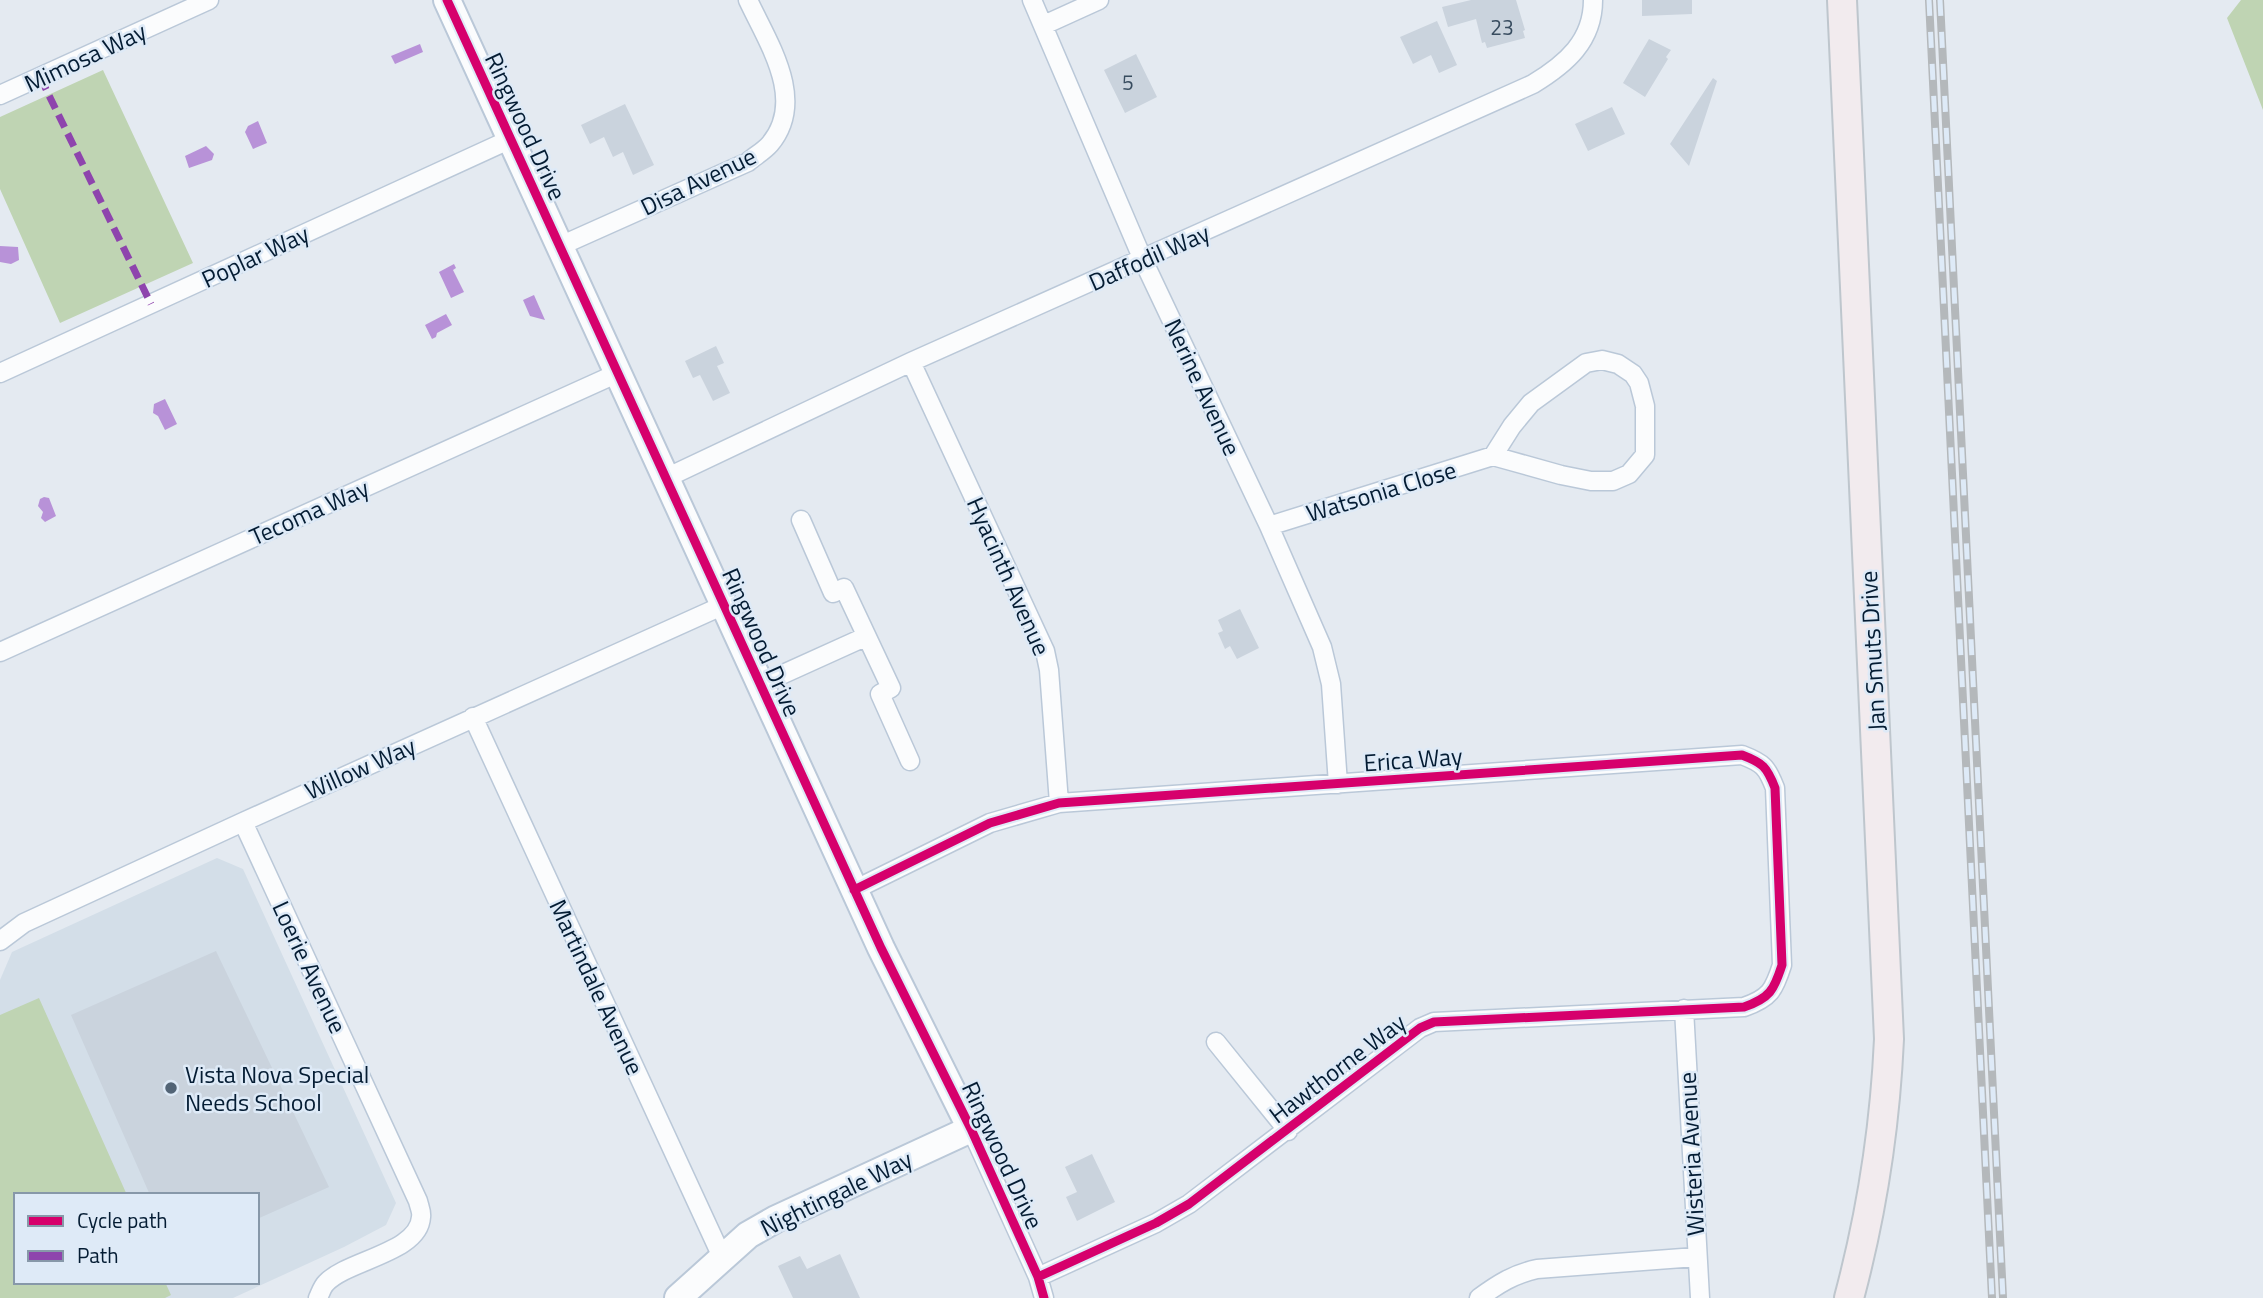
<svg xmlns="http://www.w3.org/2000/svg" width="2263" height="1298" font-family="'Titillium Web',sans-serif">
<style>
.built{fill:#d3dee8;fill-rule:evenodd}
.green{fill:#bfd4b3}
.water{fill:#b892d8}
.building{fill:#cad3dd}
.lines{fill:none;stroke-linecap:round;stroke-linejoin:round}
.street-casing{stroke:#bac8d8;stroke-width:21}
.secondary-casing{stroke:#bac8d8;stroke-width:30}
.primary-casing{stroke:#bec6cd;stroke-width:32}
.street{stroke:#fbfcfd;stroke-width:18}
.secondary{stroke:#fbfcfd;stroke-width:26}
.primary{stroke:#f2ebee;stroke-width:28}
.rail-casing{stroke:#b4b8bb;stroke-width:8}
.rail{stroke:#deeaf7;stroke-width:5;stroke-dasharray:16;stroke-linecap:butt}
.quiet{stroke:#8e44ad;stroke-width:7;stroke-dasharray:14 7;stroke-linecap:butt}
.cycleway-casing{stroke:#deeaf7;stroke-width:13}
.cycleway{stroke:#d6006c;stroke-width:9}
.poi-dot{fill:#526476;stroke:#deeaf7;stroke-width:2.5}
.labels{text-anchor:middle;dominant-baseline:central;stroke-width:5;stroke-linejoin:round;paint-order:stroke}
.number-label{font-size:21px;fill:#384c5f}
.street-label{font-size:24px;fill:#041c33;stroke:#deeaf7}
.poi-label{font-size:24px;fill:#041c33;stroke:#deeaf7;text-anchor:start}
</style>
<rect width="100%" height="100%" fill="#e4eaf1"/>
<path class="built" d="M217,858L243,869L396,1203L386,1225L344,1247L233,1298H0V980L12,952ZM16,1195H257V1282H16Z"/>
<path class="green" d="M2241,0H2263V110L2227,18Z
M103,70L193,263L60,323L0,189V117Z
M39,998L127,1195H16V1282H165L171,1295L165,1298H0V1015Z"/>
<path class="water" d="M420,44L423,52L395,64L391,56Z
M258,121L267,143L253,149L245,132L248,126Z
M206,146L214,154L212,160L189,168L185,156Z
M0,246L18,247L19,260L11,264L0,262Z
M454,264L456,268L453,270L464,292L451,298L439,272Z
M534,295L545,320L530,316L523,300Z
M446,314L452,325L437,333L436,337L432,339L425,325Z
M165,399L177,424L165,430L158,416L153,413L154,404Z
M44,497L49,498L56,516L45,522L41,518L43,512L38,506L40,499Z"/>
<path class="building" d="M1471,0H1516L1525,30L1523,31L1525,38L1487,48L1485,42L1482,43L1476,19L1448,27L1442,7Z
M1642,0H1692V14L1642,16Z
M1437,21L1457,65L1439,73L1431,55L1413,64L1400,37Z
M1649,39L1671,50L1666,57L1668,59L1645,97L1623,83Z
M1136,54L1157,97L1125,113L1104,70Z
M1713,78L1717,81L1689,166L1670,144Z
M625,104L654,165L633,175L623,152L613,157L604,137L590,144L581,125Z
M1612,107L1625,134L1588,151L1575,124Z
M716,346L724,363L717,366L730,393L713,401L700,375L693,378L685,361Z
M1240,609L1259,648L1237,659L1230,646L1225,649L1218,633L1223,631L1218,620Z
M216,951L329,1187L257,1219V1195H150L71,1015Z
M1092,1154L1115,1202L1077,1221L1066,1197L1077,1192L1065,1167Z
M840,1254L860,1298H793L778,1266L800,1256L807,1269Z"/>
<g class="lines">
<defs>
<path id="street" d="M1032,0L1143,260L1269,526L1322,647L1331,684L1338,784
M1044,25L1099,0
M0,95L209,0
M560,246L748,162C755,156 764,151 770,144C807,100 768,43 748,0
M911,362L1045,651L1049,670L1059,803
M0,373L511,139
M666,478L911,362L1533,84C1566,64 1593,41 1593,0
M801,520L833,593L844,588L891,688L880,694L910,761
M1269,526L1493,456L1561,475L1591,481H1613L1629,474L1645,455V406L1639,383L1633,374L1618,364L1602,360L1586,363L1531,403L1512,426L1493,456
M0,652L618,373
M759,685L865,637
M473,717L722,1257
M243,822L418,1201C419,1206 422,1212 421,1217C419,1253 347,1260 326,1283C322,1287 320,1294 318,1298
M854,890L990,823L1059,803L1742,755C1763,763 1767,767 1775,788L1782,965C1774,990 1770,998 1744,1007L1434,1022L1420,1028L1189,1204L1156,1223L1038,1277
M0,941L24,923L243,822L724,605
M1684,1009L1700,1298
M1216,1042L1288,1131
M971,1129L1038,1277L1044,1298
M1479,1298C1498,1284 1514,1274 1537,1269L1696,1257"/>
<path id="secondary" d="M447,0L881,948L971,1129L776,1219L748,1235L678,1298"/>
<path id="primary" d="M1842,0L1889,1039C1885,1128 1872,1212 1849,1298"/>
</defs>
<use href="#street" class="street-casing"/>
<use href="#secondary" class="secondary-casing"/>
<use href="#primary" class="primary-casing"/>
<use href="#street" class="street"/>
<use href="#secondary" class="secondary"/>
<use href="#primary" class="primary"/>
<defs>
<path id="rail" d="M1929,0L1992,1298
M1940,0L2003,1298"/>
</defs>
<use href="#rail" class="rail-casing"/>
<use href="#rail" class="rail"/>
<path class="quiet" d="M40,77L151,304"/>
<defs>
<path id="cycleway" d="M447,0L881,948L971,1129L1038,1277L1044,1298
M854,890L990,823L1059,803L1742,755C1763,763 1767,767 1775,788L1782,965C1774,990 1770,998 1744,1007L1434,1022L1420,1028L1189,1204L1156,1223L1038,1277"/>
</defs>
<use href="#cycleway" class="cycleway-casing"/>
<use href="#cycleway" class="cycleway"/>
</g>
<circle class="poi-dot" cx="171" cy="1088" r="7"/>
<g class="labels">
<g class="number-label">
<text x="1502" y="27">23</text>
<text x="1128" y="82">5</text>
</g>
<g class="street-label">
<text transform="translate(85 57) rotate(-25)">Mimosa Way</text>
<text transform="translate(526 126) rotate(65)">Ringwood Drive</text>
<text transform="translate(698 181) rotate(-26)">Disa Avenue</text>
<text transform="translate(255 256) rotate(-25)">Poplar Way</text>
<text transform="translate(1149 257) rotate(-24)">Daffodil Way</text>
<text transform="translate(1203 387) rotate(65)">Nerine Avenue</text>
<text transform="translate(1381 491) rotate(-17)">Watsonia Close</text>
<text transform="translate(309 512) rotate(-24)">Tecoma Way</text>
<text transform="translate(1009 576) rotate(66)">Hyacinth Avenue</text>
<text transform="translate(762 642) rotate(66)">Ringwood Drive</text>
<text transform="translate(1872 651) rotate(-93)">Jan Smuts Drive</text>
<text transform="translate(1413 759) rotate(-4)">Erica Way</text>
<text transform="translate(360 768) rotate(-24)">Willow Way</text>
<text transform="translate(310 967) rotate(65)">Loerie Avenue</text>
<text transform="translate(597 987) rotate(65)">Martindale Avenue</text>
<text transform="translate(1337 1068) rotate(-37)">Hawthorne Way</text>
<text transform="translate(1691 1154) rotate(-93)">Wisteria Avenue</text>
<text transform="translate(1003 1155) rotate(65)">Ringwood Drive</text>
<text transform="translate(836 1193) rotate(-26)">Nightingale Way</text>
</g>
<g class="poi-label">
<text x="185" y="1074">Vista Nova Special<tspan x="185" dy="28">Needs School</tspan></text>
</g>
</g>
<rect x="14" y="1193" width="245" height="91" fill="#deeaf7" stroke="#8798a9" stroke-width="2"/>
<rect x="28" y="1216" width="35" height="10" fill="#d6006c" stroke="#8798a9" stroke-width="2"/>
<text x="77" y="1228" font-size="21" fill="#041c33">Cycle path</text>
<rect x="28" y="1251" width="35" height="10" fill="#8e44ad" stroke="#8798a9" stroke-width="2"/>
<text x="77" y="1263" font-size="21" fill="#041c33">Path</text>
</svg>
